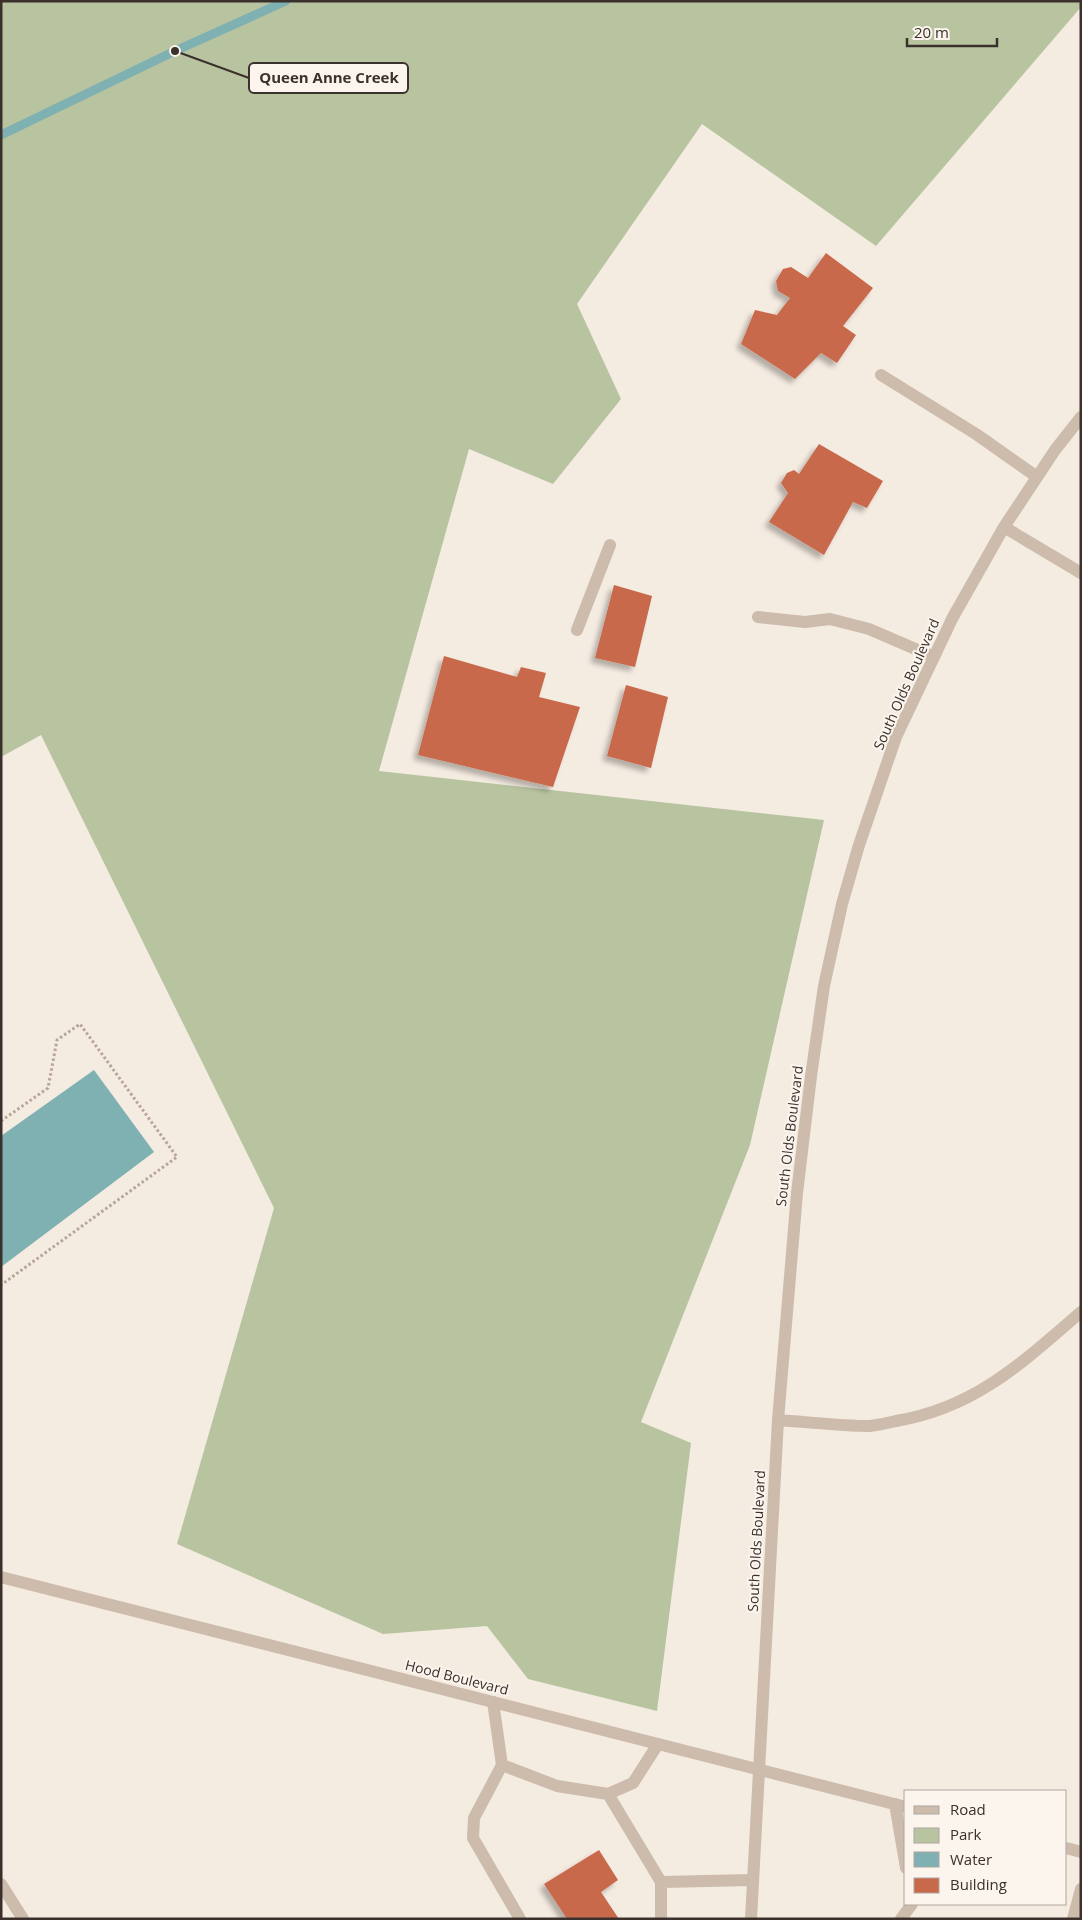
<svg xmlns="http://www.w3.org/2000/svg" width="1082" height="1920" font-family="'Open Sans',sans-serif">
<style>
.green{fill:#b8c4a0}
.water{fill:#7fb0b2}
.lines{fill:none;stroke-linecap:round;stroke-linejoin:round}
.stream{stroke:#7fb0b2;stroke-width:9}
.building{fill:#c8694b;filter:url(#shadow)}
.path{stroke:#b9a596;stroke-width:3;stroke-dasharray:2.5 2.5;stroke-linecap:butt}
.service{stroke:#cdbbac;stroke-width:12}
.minor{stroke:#cdbbac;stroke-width:12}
.tertiary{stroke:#cdbbac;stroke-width:12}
.labels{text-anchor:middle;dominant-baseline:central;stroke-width:4;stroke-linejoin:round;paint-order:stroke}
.street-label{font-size:14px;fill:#3b302b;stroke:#fbf5ee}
.leader{fill:none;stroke:#3b302b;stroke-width:2}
.callout-dot{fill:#3b302b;stroke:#fbf5ee;stroke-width:2}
.callout{fill:#fbf5ee;stroke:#3b302b;stroke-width:2}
.callout-label{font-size:15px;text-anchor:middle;font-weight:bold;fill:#3b302b}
</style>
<defs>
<filter id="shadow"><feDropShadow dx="-4.5" dy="4.5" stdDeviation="2.5" flood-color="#0004"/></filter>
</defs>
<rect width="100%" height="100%" fill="#f4ebe1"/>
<path class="green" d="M1,1H1081V7L876,246L702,124L577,304L621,399L553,484L469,449L379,771L824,820L750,1145L641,1422L691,1443L657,1711L528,1679L487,1626L383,1634L177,1544L274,1208L41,735L1,757Z"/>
<path class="water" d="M94,1070L154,1152L1,1267V1136Z"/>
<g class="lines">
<path class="stream" d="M1,135L175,51L286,1"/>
</g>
<path class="building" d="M826,253L873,288L843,326L856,335L837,363L821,353L795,379L741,344L755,310L777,315L790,298L778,291L776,281L783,269L791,267L808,278Z
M819,444L883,481L867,508L853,502L824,555L769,522L788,493L781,483L787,473L794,470L799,474Z
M614,585L652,596L635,667L595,658Z
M444,656L517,677L521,667L546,673L539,697L580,707L553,787L418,755Z
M626,685L668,697L651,768L607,756Z
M599,1850L618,1880L601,1892L619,1919H567L544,1884Z"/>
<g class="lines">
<path class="path" d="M1,1121L48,1088L57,1040L80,1024L177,1157L1,1285"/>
<path class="service" d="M881,375L976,434L1037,477
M758,617L805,622L830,619L869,629L934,657
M577,630L610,545
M493,1702L502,1765L557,1786L608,1794L661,1882L753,1880
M502,1765L474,1818L473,1838L520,1919
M608,1794L633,1783L658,1744
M895,1804L906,1868
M1,1884L23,1919
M661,1919V1882
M901,1919L912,1904
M1073,1919L1081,1889"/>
<path class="minor" d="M1004,527L1081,573
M778,1420C808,1422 840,1426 870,1426C878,1425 888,1423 896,1421C975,1408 1023,1362 1081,1312
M751,1919L778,1420L797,1193L811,1076L824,986L842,904L859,845L896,737L953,617L1004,527L1055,450L1081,417"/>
<path class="tertiary" d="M1,1577L906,1807
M1066,1848L1081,1852"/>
</g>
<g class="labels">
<g class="street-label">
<text transform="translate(906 684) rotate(-66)">South Olds Boulevard</text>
<text transform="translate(789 1136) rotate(-83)">South Olds Boulevard</text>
<text transform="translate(756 1541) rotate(-87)">South Olds Boulevard</text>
<text transform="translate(457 1677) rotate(14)">Hood Boulevard</text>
</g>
</g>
<path class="leader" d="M175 51L249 78"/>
<circle class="callout-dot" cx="175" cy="51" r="5"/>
<rect class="callout" x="249" y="63" width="159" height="30" rx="5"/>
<g class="callout-label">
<text x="329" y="83">Queen Anne Creek</text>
</g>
<rect width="1082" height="1920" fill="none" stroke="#3b302b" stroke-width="5"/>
<rect x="904" y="1790" width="162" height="115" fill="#fbf5ee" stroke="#aea6a0"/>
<rect x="914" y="1806" width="25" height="8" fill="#cdbbac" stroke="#aea6a0"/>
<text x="950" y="1815" font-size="15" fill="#3b302b">Road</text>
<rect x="914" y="1828" width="25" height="15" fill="#b8c4a0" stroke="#aea6a0"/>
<text x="950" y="1840" font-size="15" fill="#3b302b">Park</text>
<rect x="914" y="1852" width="25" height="15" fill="#7fb0b2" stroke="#aea6a0"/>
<text x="950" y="1865" font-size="15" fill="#3b302b">Water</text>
<rect x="914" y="1878" width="25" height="15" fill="#c8694b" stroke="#aea6a0"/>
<text x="950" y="1890" font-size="15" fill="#3b302b">Building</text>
<path d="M907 38v8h90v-8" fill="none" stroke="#3b302b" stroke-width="2.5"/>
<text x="914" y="38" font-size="15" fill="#3b302b" stroke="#fbf5ee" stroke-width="4" paint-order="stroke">20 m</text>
</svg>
